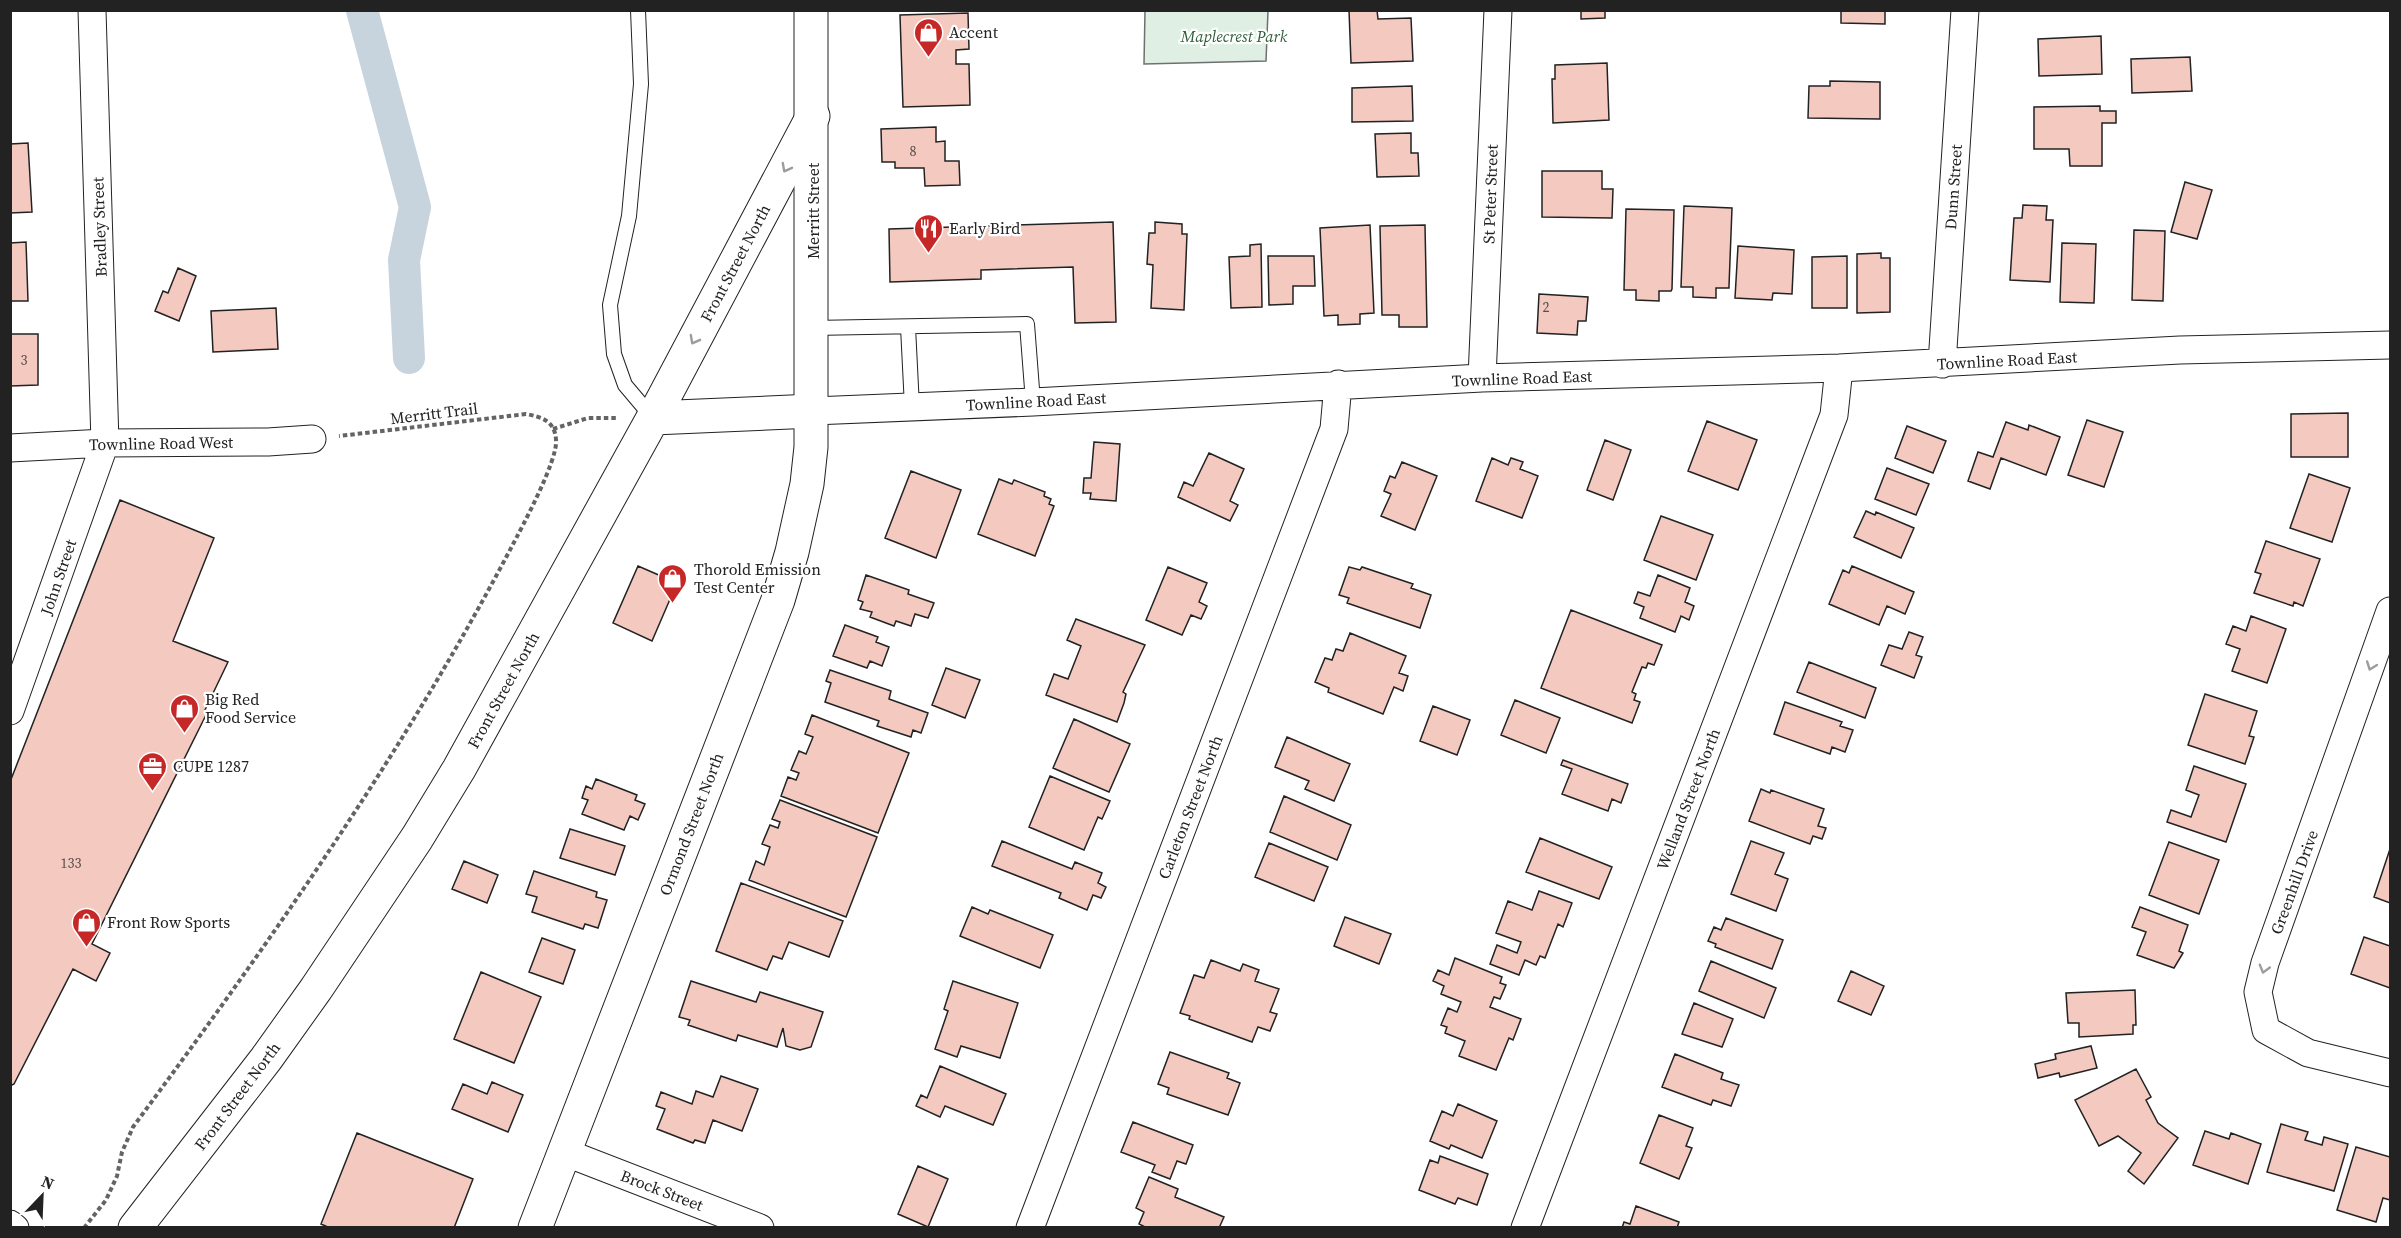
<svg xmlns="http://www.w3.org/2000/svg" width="2401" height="1238" font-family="'Source Serif 4',serif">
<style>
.green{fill:#e0efe3;stroke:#6f6f6f;stroke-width:1.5}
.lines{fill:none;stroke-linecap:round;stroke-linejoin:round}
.canal{stroke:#c7d3dd;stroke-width:32}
.building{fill:#f3c9c0;stroke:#222;stroke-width:1.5}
.service-casing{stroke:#222;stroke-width:16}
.minor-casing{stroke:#222;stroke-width:29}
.tertiary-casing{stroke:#222;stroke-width:35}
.secondary-casing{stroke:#222;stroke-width:35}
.path{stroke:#646464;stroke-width:4;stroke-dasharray:4.5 3;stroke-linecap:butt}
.service{stroke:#fff;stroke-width:14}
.minor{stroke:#fff;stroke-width:27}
.tertiary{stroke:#fff;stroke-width:33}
.secondary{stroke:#fff;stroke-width:33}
.oneway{stroke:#9c9c9c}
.labels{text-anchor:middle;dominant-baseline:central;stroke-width:4.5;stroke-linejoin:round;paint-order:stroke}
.number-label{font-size:14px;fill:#564c4a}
.poi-label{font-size:16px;fill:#222;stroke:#fff;text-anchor:start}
.park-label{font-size:16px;font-style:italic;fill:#2f5e38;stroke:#fff}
.street-label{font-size:16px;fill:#222;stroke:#fff}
</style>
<rect width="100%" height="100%" fill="#fff"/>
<path class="green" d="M1145,11H1268L1266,61L1144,64Z"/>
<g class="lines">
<path class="canal" d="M362,10L415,207L404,260L409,358"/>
</g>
<path class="building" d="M1349,10H1377L1378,19L1411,18L1413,61L1351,63Z
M1581,10H1605V18L1581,19Z
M1841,10H1885V24L1841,23Z
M968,13L969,49L956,50V64H969L970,105L903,107L900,15Z
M2101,36L2102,74L2039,76L2038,39Z
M2190,57L2192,91L2132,93L2131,59Z
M1607,63L1609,120L1553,123L1552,79H1555V65Z
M1830,81L1880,82V119L1808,118L1809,86H1830Z
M1412,86L1413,121L1352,122V88Z
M2100,106V111H2116V123H2102V166H2070L2069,149H2034V107Z
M936,127V142L945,141V161H959L960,185L925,186L924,168H895V162H882L881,129Z
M1411,133V153H1418L1419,176L1377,177L1375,134Z
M28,143L32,212L10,213V144Z
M1542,171H1602V189H1613L1612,218L1542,217Z
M2185,182L2212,190L2197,239L2171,232Z
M2023,205L2047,206L2046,220H2053L2050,282L2010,280L2014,218H2022Z
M1684,206L1732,208L1729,286V288H1716V298L1693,297V287H1681Z
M1626,209L1674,210L1672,289L1671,291H1659V301L1636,300V290H1624Z
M1113,222L1116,322L1075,323L1073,267L981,270V279L890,282L889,229Z
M1155,222L1182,224V234H1187L1184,310L1151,308L1153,265L1147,264L1149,233H1155Z
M1370,225L1374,313L1360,314V324L1338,325V315L1324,316L1320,228Z
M1425,225L1427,327H1399V315H1382L1380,226Z
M2134,230L2165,231L2163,301L2132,300Z
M26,242L28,301H10V243Z
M2062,243L2096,244L2094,303L2060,302Z
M1261,244L1262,307L1231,308L1229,257L1250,256V245Z
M1738,246L1794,250L1792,294L1773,293L1772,300L1735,298Z
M1881,253V258H1890V312L1857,313V254Z
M1268,256H1314L1315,286H1293V304L1269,305Z
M1847,256V308H1812V257Z
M178,268L196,276L179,321L155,311L163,291L168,293Z
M1539,294L1588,297L1586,321H1578L1577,335L1537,333Z
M276,308L278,349L213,352L211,311Z
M10,334H38V385L10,386Z
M2348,413V457H2291V414Z
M2087,420L2123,432L2104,487L2068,475Z
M1707,421L1757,440L1738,490L1688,471Z
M2006,422L2028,430L2029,425L2060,437L2046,475L2001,458L1990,489L1968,481L1978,452L1993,457Z
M1907,426L1946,441L1933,473L1895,458Z
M1605,440L1631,450L1613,500L1587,490Z
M1094,442L1120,444L1116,501L1090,499L1091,493H1083L1084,478H1091Z
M1209,453L1244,469L1230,501L1238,505L1230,521L1178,497L1184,482L1193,486Z
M1492,458L1508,465L1511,458L1523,462L1520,469L1538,476L1522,518L1476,501Z
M1402,462L1437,476L1415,530L1381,516L1391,494L1384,491L1390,476L1395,478Z
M1887,468L1929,484L1916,515L1875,499Z
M911,471L961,490L936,558L885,538Z
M2309,474L2350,488L2332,542L2290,528Z
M999,479L1012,484L1014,480L1045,492L1044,496L1051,499L1049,504L1054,506L1035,556L978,534Z
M120,500L214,538L173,641L228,662L205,710L208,711L92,944L110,953L96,981L73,969L14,1084L10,1086V782Z
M1866,511L1875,515L1876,512L1914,528L1901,558L1854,537Z
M1661,516L1713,535L1696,580L1644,560Z
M2266,541L2320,559L2303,606L2294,602L2293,606L2254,593L2261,574L2255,572Z
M638,566L677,583L652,641L613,623Z
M1852,566L1914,592L1905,614L1887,606L1879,625L1829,604L1843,570L1849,573Z
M1168,567L1207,583L1199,602L1207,606L1201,619L1191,615L1182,635L1146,620Z
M1349,567L1360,570L1362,567L1413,584L1411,588L1431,595L1420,628L1347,603L1349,598L1339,595Z
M866,575L909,590L908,594L934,603L928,618L915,614L911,626L896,621L894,626L870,617L872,612L860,609L863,602L858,600Z
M1658,575L1690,588L1685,602L1694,606L1689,620L1681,616L1675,632L1640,618L1644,607L1634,603L1638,592L1650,596Z
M1571,610L1662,645L1654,665L1648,663L1646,668L1642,667L1632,692L1636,694L1634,700L1640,702L1632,723L1541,688Z
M2251,616L2286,629L2267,683L2232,671L2240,649L2226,644L2233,626L2246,631Z
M1076,619L1145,645L1123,692L1126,694L1124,703L1117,722L1046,695L1054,674L1068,679L1081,646L1067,640Z
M845,625L878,637L876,642L889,647L882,666L870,661L867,668L833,656Z
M1909,632L1923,637L1916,655L1922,657L1914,678L1881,665L1889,645L1902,649Z
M1350,633L1406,656L1399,673L1408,676L1403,691L1394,687L1383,714L1328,692L1329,688L1315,682L1325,658L1332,660L1336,649L1343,651Z
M1809,662L1876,688L1865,718L1797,692Z
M946,668L980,680L965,718L932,705Z
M830,670L891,691L889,699L928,713L921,733L913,730L911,737L877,726L879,721L825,702L831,683L826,681Z
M2205,694L2257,711L2249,736L2254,737L2245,764L2188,745Z
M1515,700L1560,718L1546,753L1501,735Z
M1785,702L1842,722L1840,726L1853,730L1845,752L1832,747L1830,754L1774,734Z
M1433,706L1470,720L1457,755L1420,741Z
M812,715L909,753L878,833L781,796L788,777L796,780L799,773L791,770L799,751L806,754L813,737L805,734Z
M1074,719L1130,744L1109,792L1053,768Z
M1287,737L1350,764L1334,801L1305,789L1309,781L1275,767Z
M1563,760L1628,784L1621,803L1612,799L1608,811L1562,794L1572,769L1561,765Z
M2194,766L2246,784L2226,842L2167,822L2171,810L2191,817L2199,795L2186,790Z
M1050,776L1110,801L1102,819L1098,817L1084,850L1029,827Z
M596,779L637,795L635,800L645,804L638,820L630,816L624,830L582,814L588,800L582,798L586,786L592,789Z
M1761,789L1770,793L1771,790L1824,809L1818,826L1826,828L1822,839L1813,836L1810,844L1749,821Z
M1284,796L1351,825L1337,860L1270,832Z
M780,800L877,837L846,917L749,880L756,861L764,865L770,847L762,844L770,825L778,828L780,822L772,819Z
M570,829L625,846L615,875L560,858Z
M1540,838L1612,867L1599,899L1526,872Z
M1002,841L1072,869L1075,862L1102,873L1098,883L1106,887L1101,898L1093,895L1087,910L1059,898L1061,893L992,866Z
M1751,841L1784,853L1775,874L1788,879L1776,911L1731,894Z
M2169,842L2219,860L2199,914L2149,895Z
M1269,843L1328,867L1314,901L1255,877Z
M2390,849V903L2374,897Z
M464,861L498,875L487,903L452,889Z
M534,871L597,892L596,897L607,900L598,928L585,924L583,929L532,912L537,897L526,894Z
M741,883L843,921L829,957L789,942L782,959L773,956L767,970L716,951Z
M1539,891L1572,903L1563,927L1558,924L1545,958L1540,956L1536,965L1525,960L1519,975L1490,964L1497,945L1517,953L1521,942L1496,933L1508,901L1532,910Z
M972,907L988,914L990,910L1053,935L1040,968L960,936Z
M2140,907L2188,925L2179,951L2183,953L2174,968L2137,955L2146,932L2132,927Z
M1345,917L1391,934L1379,964L1334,946Z
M1726,918L1783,940L1772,969L1715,947L1716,944L1708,941L1714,927L1721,930Z
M2364,937L2390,946V988L2351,974Z
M542,938L575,950L563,984L529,972Z
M1455,958L1502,977L1500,983L1506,985L1500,999L1494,997L1490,1007L1521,1019L1513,1040L1509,1038L1496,1070L1459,1056L1465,1041L1445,1033L1447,1027L1441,1025L1448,1008L1457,1012L1461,1002L1441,994L1444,986L1433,981L1438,970L1449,975Z
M1211,960L1240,971L1243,964L1259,970L1255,981L1279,989L1270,1012L1277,1014L1270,1031L1258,1027L1252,1042L1189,1019L1190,1016L1180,1013L1194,975L1204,978Z
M1711,961L1776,988L1764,1018L1699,991Z
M1851,971L1884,986L1871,1015L1838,1001Z
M481,972L541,997L514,1063L454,1039Z
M691,981L756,1002L760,992L823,1012L811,1047L800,1050L786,1046L783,1028L777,1047L738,1035L736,1041L688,1025L690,1020L679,1017Z
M953,981L1018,1003L1000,1058L961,1046L957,1057L935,1049L948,1011L944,1009Z
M2135,990L2136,1025H2133V1034L2079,1037V1023H2068L2066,993Z
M1694,1003L1733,1019L1722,1047L1682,1034Z
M2091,1046L2097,1068L2060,1077L2059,1073L2038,1078L2035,1064L2056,1059L2055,1054Z
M1170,1052L1229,1073L1227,1078L1240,1083L1228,1115L1167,1094L1169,1088L1158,1084Z
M1675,1054L1723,1073L1721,1079L1739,1085L1731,1106L1713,1100L1711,1105L1662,1087Z
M940,1066L1006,1094L993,1125L945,1106L940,1117L916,1106L921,1095L927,1098Z
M2136,1069L2151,1097L2146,1100L2158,1123L2178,1138L2144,1184L2128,1171L2141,1153L2118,1136L2099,1146L2075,1100Z
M721,1076L758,1089L742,1131L713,1120L705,1143L695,1140L693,1143L657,1129L665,1109L656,1106L661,1092L692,1104L696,1091L713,1097Z
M492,1082L523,1095L508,1132L452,1109L463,1084L487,1094Z
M1458,1104L1497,1121L1482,1158L1451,1145L1449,1149L1430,1141L1442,1111L1453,1116Z
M1659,1115L1693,1128L1686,1146L1692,1148L1679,1179L1640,1163Z
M1133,1122L1193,1145L1186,1164L1177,1161L1170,1179L1152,1172L1155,1165L1121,1152Z
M2281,1124L2308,1132L2305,1140L2322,1145L2324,1137L2348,1144L2334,1191L2267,1172Z
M2205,1131L2229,1139L2231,1133L2261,1144L2248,1184L2193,1165Z
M357,1133L473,1179L454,1228H330L321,1224Z
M2356,1147L2390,1157V1200L2383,1198L2376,1222L2337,1210Z
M1440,1156L1488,1174L1477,1205L1458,1198L1455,1204L1419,1190L1430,1160L1438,1163Z
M918,1166L948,1179L928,1227L898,1214Z
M1149,1177L1178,1189L1175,1197L1224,1217L1219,1228H1147L1139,1224L1144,1212L1136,1208Z
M1636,1206L1679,1222L1677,1228H1622L1624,1222L1630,1224Z"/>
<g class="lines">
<defs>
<path id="service" d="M638,10L641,84L629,216L610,305L614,354L625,385L652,417
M908,327L912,407
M812,328L1027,324L1033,402"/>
<path id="minor" d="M1942,364L1965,10
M1482,378L1498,10
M813,411L1033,402L1482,378L1839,368L2180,350L2390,345
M10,448L105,443L268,442L312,439
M2390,611L2265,963L2258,992L2266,1030L2308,1053L2390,1073
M10,711L105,443L92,10
M564,1152L760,1228
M10,1224L15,1228
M1030,1228L1334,429L1338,384
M1525,1228L1834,415L1839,368"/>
<path id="tertiary" d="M653,418L813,411
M135,1228L266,1059L316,989L417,838L459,769L653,418L813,116"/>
<path id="secondary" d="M535,1228L778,600L792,552L807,484L811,447V10"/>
</defs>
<use href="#service" class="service-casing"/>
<use href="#minor" class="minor-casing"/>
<use href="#tertiary" class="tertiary-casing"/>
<use href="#secondary" class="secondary-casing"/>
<path class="path" d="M553,429L588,418H617
M84,1228L106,1200L117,1176L122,1152L133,1127C270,942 404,752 511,548C522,527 558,460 556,440C555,421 542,417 526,414L339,436"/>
<use href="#service" class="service"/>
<use href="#minor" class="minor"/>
<use href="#tertiary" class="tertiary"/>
<use href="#secondary" class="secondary"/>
</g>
<defs><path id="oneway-chevron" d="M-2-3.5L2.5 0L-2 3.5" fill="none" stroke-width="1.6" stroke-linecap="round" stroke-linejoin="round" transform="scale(1.5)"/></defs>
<g class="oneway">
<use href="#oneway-chevron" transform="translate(786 168) rotate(118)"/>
<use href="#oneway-chevron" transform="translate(694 340) rotate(118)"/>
<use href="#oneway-chevron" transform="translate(2371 666) rotate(110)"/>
<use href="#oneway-chevron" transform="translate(2264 969) rotate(106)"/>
</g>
<defs>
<symbol id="shop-pin" viewBox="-11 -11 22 30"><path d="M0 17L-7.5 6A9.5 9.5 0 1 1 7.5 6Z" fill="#c62828" stroke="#fff"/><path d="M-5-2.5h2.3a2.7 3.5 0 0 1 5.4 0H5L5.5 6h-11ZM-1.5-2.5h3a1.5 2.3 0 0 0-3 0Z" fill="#fff"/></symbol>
<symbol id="restaurant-pin" viewBox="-11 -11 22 30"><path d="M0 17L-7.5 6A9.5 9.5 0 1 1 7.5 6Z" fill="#c62828" stroke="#fff"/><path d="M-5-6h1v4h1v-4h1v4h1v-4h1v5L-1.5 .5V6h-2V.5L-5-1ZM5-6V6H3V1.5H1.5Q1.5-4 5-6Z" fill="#fff"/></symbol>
<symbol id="office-pin" viewBox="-11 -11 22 30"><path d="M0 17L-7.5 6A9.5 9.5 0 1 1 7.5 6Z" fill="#c62828" stroke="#fff"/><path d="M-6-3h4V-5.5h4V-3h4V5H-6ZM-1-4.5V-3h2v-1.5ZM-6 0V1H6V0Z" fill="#fff"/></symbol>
</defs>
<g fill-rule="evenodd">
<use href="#shop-pin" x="912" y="16" width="33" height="45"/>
<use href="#restaurant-pin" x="912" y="212" width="33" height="45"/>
<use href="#shop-pin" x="656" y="562" width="33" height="45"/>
<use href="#shop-pin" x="168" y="692" width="33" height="45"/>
<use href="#office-pin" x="136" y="750" width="33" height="45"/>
<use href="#shop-pin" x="70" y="906" width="33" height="45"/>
</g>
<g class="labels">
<g class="number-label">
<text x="913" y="151">8</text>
<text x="1546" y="307">2</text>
<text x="24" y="360">3</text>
<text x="71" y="863">133</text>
</g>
<g class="poi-label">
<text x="949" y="32">Accent</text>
<text x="949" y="228">Early Bird</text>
<text x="694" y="569">Thorold Emission<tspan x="694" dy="18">Test Center</tspan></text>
<text x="205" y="699">Big Red<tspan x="205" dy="18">Food Service</tspan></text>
<text x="173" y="766">CUPE 1287</text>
<text x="107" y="922">Front Row Sports</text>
</g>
<g class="park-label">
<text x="1234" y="36">Maplecrest Park</text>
</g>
<g class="street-label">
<text transform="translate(1953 187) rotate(-86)">Dunn Street</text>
<text transform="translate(1490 194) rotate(-88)">St Peter Street</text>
<text transform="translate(813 211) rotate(-90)">Merritt Street</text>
<text transform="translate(99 227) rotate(-92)">Bradley Street</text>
<text transform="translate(735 263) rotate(-62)">Front Street North</text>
<text transform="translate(2007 360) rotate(-3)">Townline Road East</text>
<text transform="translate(1522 378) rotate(-2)">Townline Road East</text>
<text transform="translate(1036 401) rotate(-3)">Townline Road East</text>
<text transform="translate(434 413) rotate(-7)">Merritt Trail</text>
<text transform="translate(161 443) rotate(-1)">Townline Road West</text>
<text transform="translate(58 577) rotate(-71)">John Street</text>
<text transform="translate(503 690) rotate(-61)">Front Street North</text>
<text transform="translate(1688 799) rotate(-69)">Welland Street North</text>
<text transform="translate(1190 807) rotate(-69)">Carleton Street North</text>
<text transform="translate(691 824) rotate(-69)">Ormond Street North</text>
<text transform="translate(2294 882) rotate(-70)">Greenhill Drive</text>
<text transform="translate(237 1096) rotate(-53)">Front Street North</text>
<text transform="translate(662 1190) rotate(21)">Brock Street</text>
</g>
</g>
<rect width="2401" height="1238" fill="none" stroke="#222222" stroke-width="24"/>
<g transform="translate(42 1196) rotate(23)" stroke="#ffffff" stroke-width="4.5" paint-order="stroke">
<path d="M0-4.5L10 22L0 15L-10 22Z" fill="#222222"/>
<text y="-9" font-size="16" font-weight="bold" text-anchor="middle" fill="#222222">N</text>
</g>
</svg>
